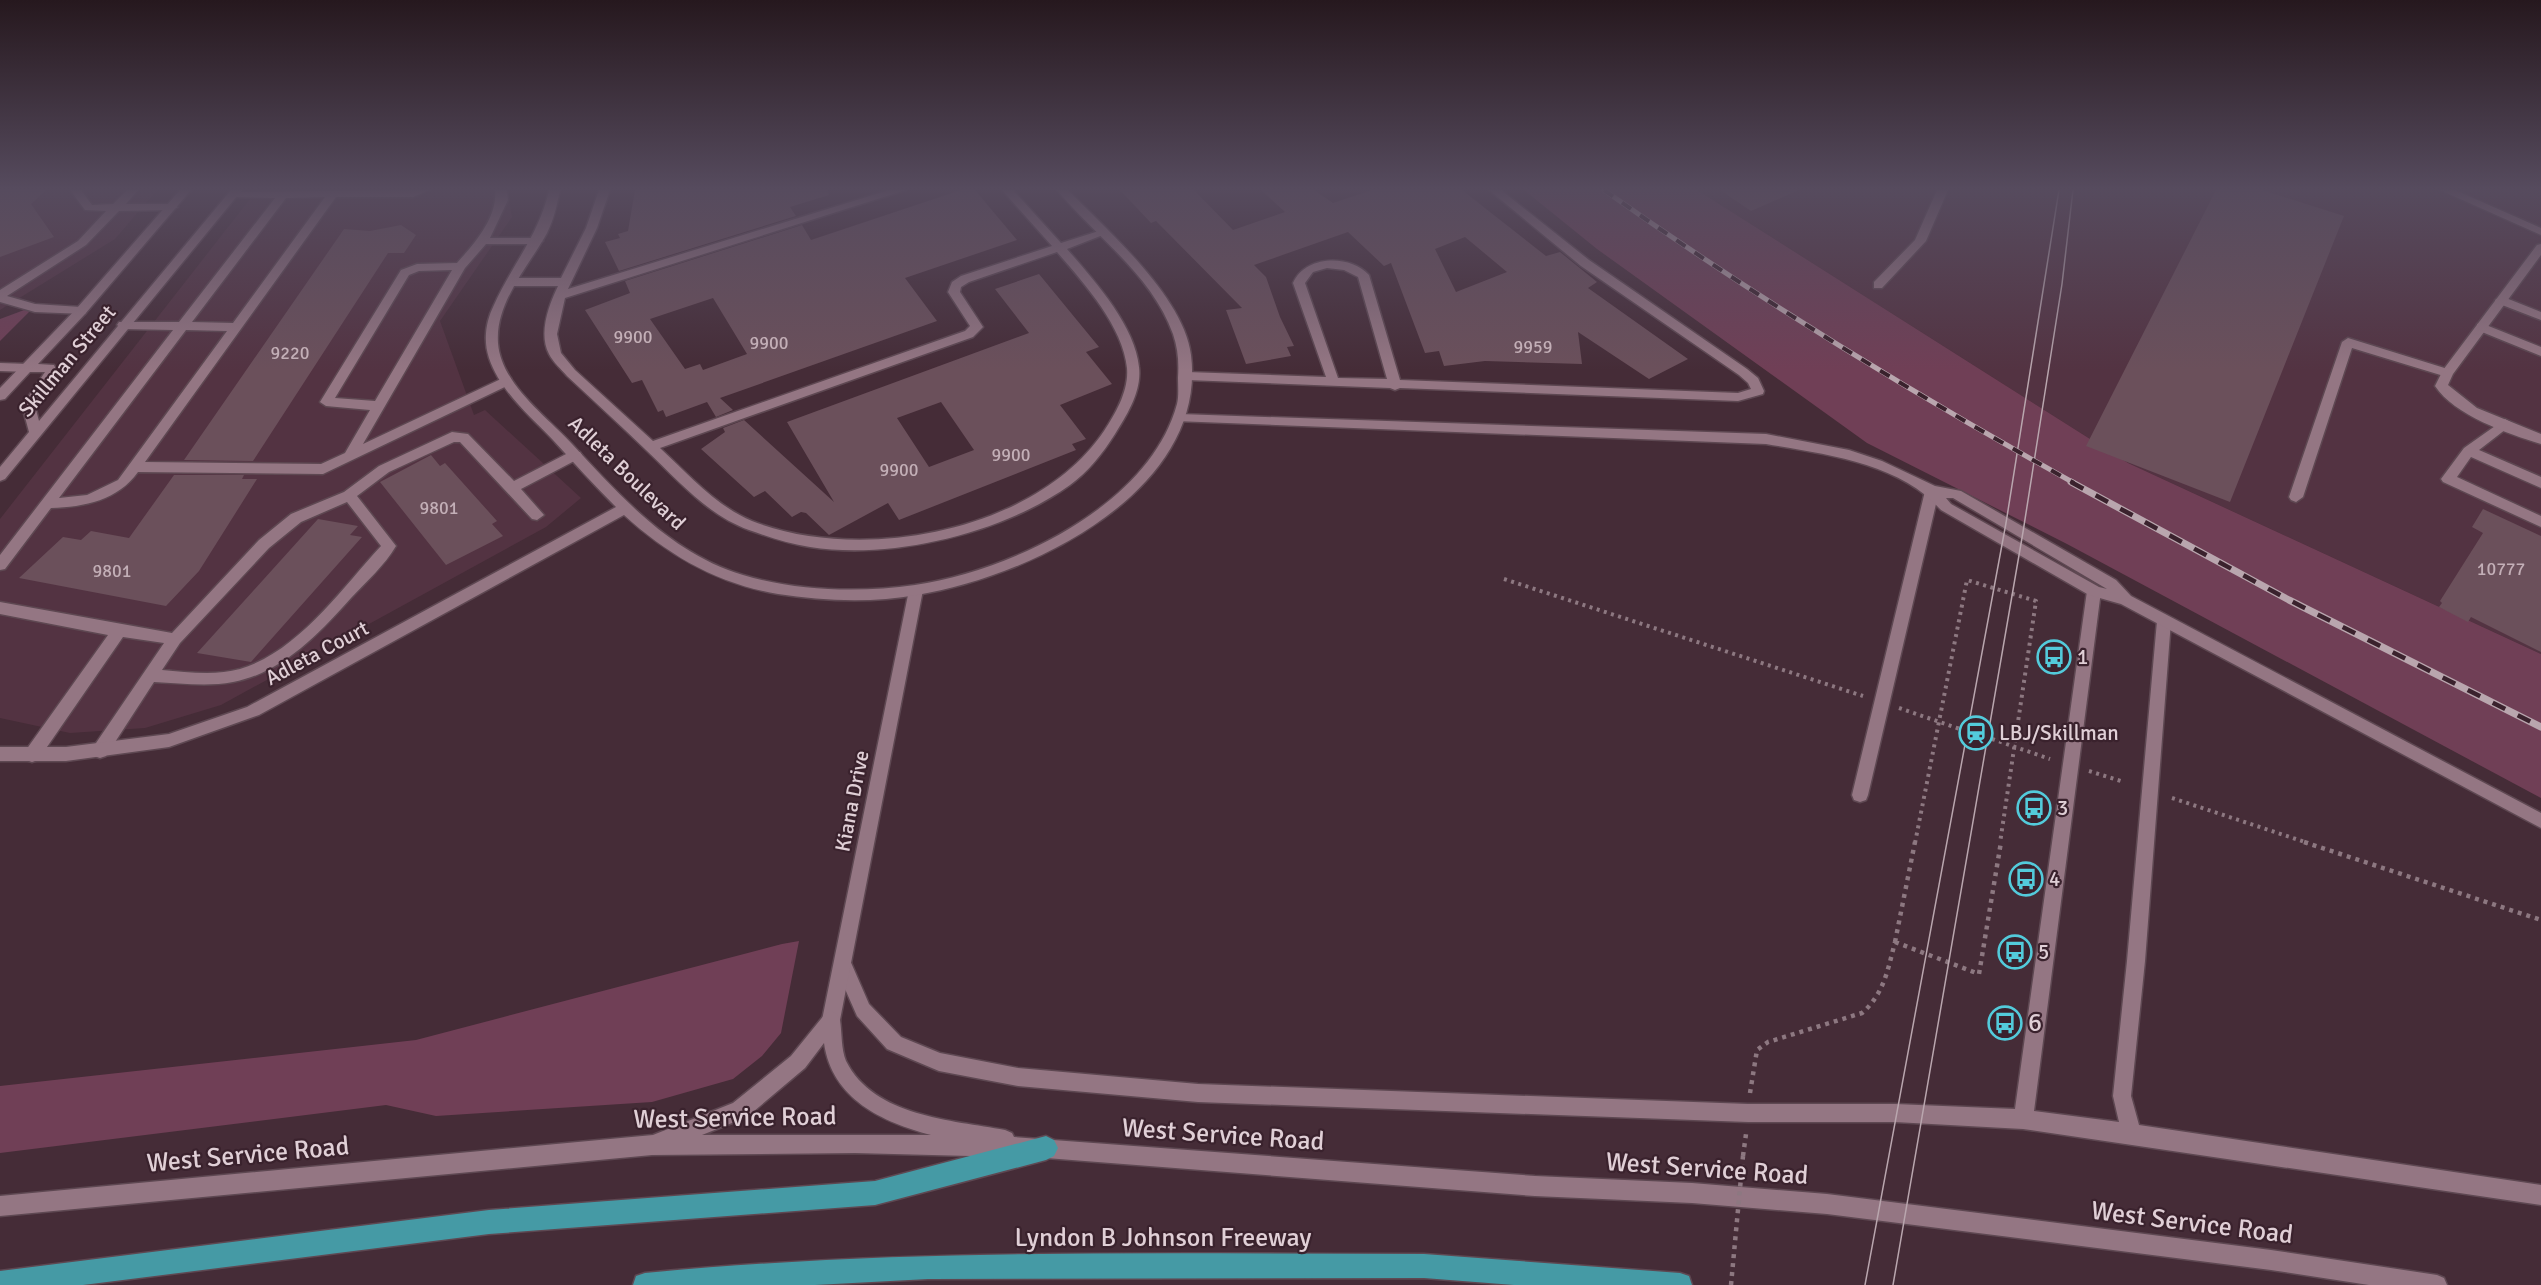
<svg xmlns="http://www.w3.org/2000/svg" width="2541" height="1285" font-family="Signika,sans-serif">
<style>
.built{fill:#533342}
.green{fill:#703f56}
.building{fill:#6b505b;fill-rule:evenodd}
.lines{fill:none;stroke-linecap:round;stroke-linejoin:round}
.service-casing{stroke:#5e4852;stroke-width:3}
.minor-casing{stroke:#5e4852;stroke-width:3}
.tertiary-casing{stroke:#5e4852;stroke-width:3}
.secondary-casing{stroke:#5e4852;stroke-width:3}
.motorway-casing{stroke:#5e4852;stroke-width:3}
.path-far1{stroke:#8d7881;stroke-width:4;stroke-dasharray:3 4.5;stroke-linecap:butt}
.path{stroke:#8d7881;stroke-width:4.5;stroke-dasharray:4 5;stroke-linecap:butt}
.service{fill:#947683;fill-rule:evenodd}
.minor{fill:#947683;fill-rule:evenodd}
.tertiary{fill:#947683;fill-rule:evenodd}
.secondary{fill:#947683;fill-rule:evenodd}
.motorway{fill:#459aa5;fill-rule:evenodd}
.tram{stroke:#b9a6ae;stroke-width:1.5}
.rail-far1-casing{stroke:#b9a6ae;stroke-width:5}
.rail-casing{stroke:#b9a6ae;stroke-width:7}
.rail-far1{stroke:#3a222d;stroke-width:4;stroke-dasharray:11;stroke-linecap:butt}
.rail{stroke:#3a222d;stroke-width:4.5;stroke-dasharray:14;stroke-linecap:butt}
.path-bridge{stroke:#8d7881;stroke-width:4.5;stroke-dasharray:4 5;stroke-linecap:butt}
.labels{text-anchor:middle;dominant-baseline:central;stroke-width:4.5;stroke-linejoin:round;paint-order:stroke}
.number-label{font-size:18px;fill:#c3afb7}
.street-label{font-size:21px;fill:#e0cfd6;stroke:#3a222d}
.poi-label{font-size:21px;fill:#e0cfd6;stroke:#3a222d;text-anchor:start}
.near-poi-label{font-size:26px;fill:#e0cfd6;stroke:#3a222d;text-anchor:start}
.near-street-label{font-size:26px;fill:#e0cfd6;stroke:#3a222d}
</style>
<rect width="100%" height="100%" fill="#452c37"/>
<path class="built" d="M0,190H157L115,239L0,310Z
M257,190H507L512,217L440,321L474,415L485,410L581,498L546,527L221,705L145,728L70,733L0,718V519Z
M1697,190H2541V654L2128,463Z"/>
<path class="green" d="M1524,190H1697L2128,463L2541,654V798L2067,544L1867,443L1597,249Z
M35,306L0,341V319Z
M799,941L781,1033L762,1056L733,1079L652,1102L436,1116L386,1105L0,1153V1086L416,1040L782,944Z"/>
<path class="building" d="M0,190H46L31,204L54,237L0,257Z
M635,190H828L829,195L790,207L796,216L619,271L605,242L620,238L618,234L628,231Z
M961,190H975L1017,240L905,278L937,321L720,398L733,410L716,417L707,402L666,417L663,410L658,412L642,380L632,383L585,310L630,293L625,281L802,225L811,240ZM713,298L747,354L703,370L700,364L685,369L650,319Z
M1120,190H1194L1233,230L1285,212L1261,190H1314L1333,203L1372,190H1462L1546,256L1560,252L1597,282L1588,288L1688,359L1649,379L1578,332L1582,364L1485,361L1444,366L1439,351L1425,353L1391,263L1384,266L1348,232L1254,265L1266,277L1280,317L1294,346L1287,347L1291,356L1246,364L1226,310L1242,308L1156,221L1151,223ZM1465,237L1507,272L1456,292L1435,249Z
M1720,190H1799L1751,211Z
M2216,190H2262L2344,216L2230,502L2086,446Z
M401,225L416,235L404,253H388L253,461L184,460L344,229L370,231Z
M1039,274L1099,347L1086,352L1112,384L1060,405L1086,439L1072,444L1076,450L899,520L888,503L829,535L806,513L801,512L792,517L765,491L754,497L701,449L725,432L723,428L744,420L834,502L787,422L1029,333L995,289ZM941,402L974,450L929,467L897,418Z
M431,455L440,466L445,463L497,521L492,524L503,536L446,565L380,482Z
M174,475H244L242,479H257L199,571L166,606L19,578L63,537L81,540L91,531L129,538Z
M2483,509L2541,536V652L2471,617L2468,622L2439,607L2442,603L2440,601L2483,533L2472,527Z
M318,519L358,526L350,535L362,537L251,662L197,653Z"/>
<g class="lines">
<defs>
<path id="service" d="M70,190H81L92,205L113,204L127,190H138L126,204H172L178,207L172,210L119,211L86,245L7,296L35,304L81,307L87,311L85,314L35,312L0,302V290L78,241L106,211L85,210Z
M430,190L413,197H336L145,462L321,464L345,453L370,410L326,406L320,402L401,270L417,264L457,263C474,244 498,217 495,190H507L508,200L490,238H537L543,241L537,244H486L465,268L363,444L503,378H511V384L323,474L138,472C118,500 85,507 51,508L5,569L0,570V555L173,330L123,329L117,325L119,322H179L275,198L234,197L230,196V192ZM325,197L233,323L192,322L286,198ZM452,270L375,401L335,398L409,275L419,271ZM186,330L227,331L118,480L87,495L59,498Z
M599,190H610L597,228L568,289L889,190H906L565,298L557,334L561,353L575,370L653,441L965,331L970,326L948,292L952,282L961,276L1052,246L1002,190H1013L1061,243L1102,230L1108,233L1067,249C1093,279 1135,325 1139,367C1142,391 1127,415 1115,434C1103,453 1088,472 1070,485C1003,533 892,560 810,547C790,544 769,537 749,530C707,515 678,480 646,450C620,425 593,400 567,376C561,369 553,362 549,354C538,333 549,305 558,286H513L507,282L513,278H561L586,228ZM1057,252C1083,282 1123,326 1127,368C1129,390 1116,413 1104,431C1036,532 861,564 752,521C716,506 688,474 660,448L973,337L983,327L960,292L961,287L969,282Z
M1489,190H1501L1589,260L1747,369L1758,378L1764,391L1763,394L1738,401L1400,388L1395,390L1390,388L1187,380L1181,376L1187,372L1326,377L1293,283C1305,255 1350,254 1369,275L1400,380L1738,393L1751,389L1748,383L1739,375L1581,266ZM1327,268L1344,270L1358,277L1387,379L1338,378L1305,283L1313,272Z
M1937,190H1948L1926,241L1882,288H1874V282L1915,240Z
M2440,190H2455L2541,228V235Z
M2501,296L2541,312V320L2497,303L2495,300Z
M2481,323L2541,347V356L2477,330V324Z
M2348,338L2451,370L2453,373L2447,377L2352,348L2303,497L2296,502L2291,500L2289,497L2342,342Z
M0,363L29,364L35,368L29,372L0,371Z
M2505,419L2512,423L2510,426L2479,450L2541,477V488L2471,457L2457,477L2541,516V527L2443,482L2441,479L2464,448Z
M452,432L468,434L514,481L570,452H580L582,455L580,458L521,489L544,515L537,520L532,519L460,442H454L389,472L357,496L396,546C385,565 366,582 351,598C319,634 282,673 233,682C207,687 180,683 154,682L106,756L100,758L94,756L92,751L94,746L164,643L123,637L38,760L32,762L26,760L24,755L26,750L108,635L0,614V602L172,633L259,540L291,514L344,492L379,466ZM347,502L381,546C341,589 299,651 240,669C215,676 187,672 162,670L180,643L269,548L301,522Z
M1932,486L1939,491L1868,795L1866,800L1860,802L1854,800L1852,795L1925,491Z
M2094,586L2101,591L2034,1111L2119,1122L2113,1096L2127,961L2157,621L2164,615L2171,621L2145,961L2131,1096L2139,1125L2541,1185V1205L2023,1129L1895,1122H1748L1198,1102L1018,1086L939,1071L887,1049L857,1016L834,964L837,958L843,956L849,958L869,1004L901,1037L940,1053L1018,1068L1198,1084L1748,1104H1895L2015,1109L2087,591Z"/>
<path id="minor" d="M2541,244V255L2453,374L2448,385L2477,408L2541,434V444C2508,434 2454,415 2435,386L2443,370L2537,245Z
M1180,414L1766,434L1849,450L1882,461L1935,486L1961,491L2116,580L2131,596L2541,813V828L2121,604L2089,595L1941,510C1900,463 1825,454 1766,444L1175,421L1173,418ZM1946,498H1953L2107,589L2099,587L1951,504Z
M916,585L923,590L840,1020L837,1026L831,1029L825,1026L822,1020L909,590Z"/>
<path id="tertiary" d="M549,190H560C557,205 554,219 547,233C529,266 495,302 498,343C501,384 546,416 572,444C621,497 672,554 743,575C797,591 859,593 915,585C1011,571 1150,505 1177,404C1179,396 1178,386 1178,378C1179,362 1178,349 1173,334C1152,275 1095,236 1057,190H1068C1108,231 1184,297 1191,355C1208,492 1028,577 917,595C872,603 823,601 778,594C718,584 669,556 624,515L259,715L169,747L66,761H0V747H66L169,734L247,707L616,507C594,485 574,463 553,440C530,416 500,391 489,358C483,340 486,321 494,305C512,265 540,233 549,190Z"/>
<path id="secondary" d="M180,190H191L85,314L38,364L54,365L58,374L35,406L39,421L231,190H242L5,479L0,481V467L29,432L22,406L45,372H30L5,399L0,400V388L77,308Z
M831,1011L837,1014L840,1020C842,1033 841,1049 846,1061C874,1117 952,1120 1005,1130L1012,1133L1014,1137L1535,1176L1692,1183L1827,1194L2271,1250L2437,1275L2444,1278L2447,1285H2369L2271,1270L1827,1214L1692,1203L1535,1196L1046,1158L855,1153L652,1155L0,1216V1196L653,1135L733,1103L791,1056L825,1014ZM824,1043C832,1099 882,1122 931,1135H702L747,1117L805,1068Z"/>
<path id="motorway" d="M1046,1136L1054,1140L1058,1148L1054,1156L1046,1160L875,1205L489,1234L83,1285H0V1271L489,1210L875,1181Z
M1424,1254L1680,1273L1689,1276L1692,1285H1514L1424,1278L928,1279L815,1285H633L636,1276L645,1273C904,1248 1164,1254 1424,1254Z"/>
</defs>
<use href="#service" class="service-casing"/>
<use href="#minor" class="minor-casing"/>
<use href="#tertiary" class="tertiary-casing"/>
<use href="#secondary" class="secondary-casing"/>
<use href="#motorway" class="motorway-casing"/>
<path class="path-far1" d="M1504,579L1863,696
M1899,708L1960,729
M1992,739L2050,759
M2089,771L2124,782
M2172,798L2308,843
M1915,843L1967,580L2036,601L2000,843"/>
<path class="path" d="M2304,842L2541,920
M1895,942L1979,974L2001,842
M1895,942L1915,842
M1750,1093L1757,1050L1768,1042L1862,1013C1884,994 1888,969 1895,942
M1743,1156L1746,1134"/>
<use href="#service" class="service"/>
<use href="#minor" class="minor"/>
<use href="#tertiary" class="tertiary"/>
<use href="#secondary" class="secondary"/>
<use href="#motorway" class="motorway"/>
<path class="tram" d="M1865,1285L2006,523L2059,190
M1893,1285L2023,532L2062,284L2073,190"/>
<defs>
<path id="rail-far1" d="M1604,190C1755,297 1912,393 2074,483"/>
<path id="rail" d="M2071,482L2289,600L2541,727"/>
</defs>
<use href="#rail-far1" class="rail-far1-casing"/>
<use href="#rail" class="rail-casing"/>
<use href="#rail-far1" class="rail-far1"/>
<use href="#rail" class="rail"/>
<path class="path-bridge" d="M1731,1285L1743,1156"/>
</g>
<linearGradient id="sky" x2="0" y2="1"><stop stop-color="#26181e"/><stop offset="0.51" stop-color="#564b5e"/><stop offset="1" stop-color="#564b5e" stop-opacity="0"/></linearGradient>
<rect width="2541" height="370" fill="url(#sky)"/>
<defs>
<symbol id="bus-ring" viewBox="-11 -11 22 22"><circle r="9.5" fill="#3a222d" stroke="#53cbdb" stroke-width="1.5"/><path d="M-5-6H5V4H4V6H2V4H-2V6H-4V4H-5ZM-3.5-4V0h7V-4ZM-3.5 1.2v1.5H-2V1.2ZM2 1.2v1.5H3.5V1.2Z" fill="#53cbdb"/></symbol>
<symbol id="station-ring" viewBox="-11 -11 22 22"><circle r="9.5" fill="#3a222d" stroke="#53cbdb" stroke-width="1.5"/><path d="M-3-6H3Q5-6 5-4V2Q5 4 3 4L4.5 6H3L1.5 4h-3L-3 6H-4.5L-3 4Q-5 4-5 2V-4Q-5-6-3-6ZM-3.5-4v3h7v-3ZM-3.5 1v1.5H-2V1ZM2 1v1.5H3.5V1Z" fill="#53cbdb"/></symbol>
</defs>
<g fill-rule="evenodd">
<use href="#bus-ring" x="2035" y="638" width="38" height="38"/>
<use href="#station-ring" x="1957" y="714" width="38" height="38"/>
<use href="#bus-ring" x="2015" y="789" width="38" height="38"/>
<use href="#bus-ring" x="2007" y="860" width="38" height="38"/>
<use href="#bus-ring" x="1996" y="933" width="38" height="38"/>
<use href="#bus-ring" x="1986" y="1004" width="38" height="38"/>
</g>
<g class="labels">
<g class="number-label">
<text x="633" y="337">9900</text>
<text x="769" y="343">9900</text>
<text x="1533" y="347">9959</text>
<text x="290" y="353">9220</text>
<text x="1011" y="455">9900</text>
<text x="899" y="470">9900</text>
<text x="439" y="508">9801</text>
<text x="2501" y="569">10777</text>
<text x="112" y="571">9801</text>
</g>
<g class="street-label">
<text transform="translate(67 361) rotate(-50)">Skillman Street</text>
<text transform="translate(627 473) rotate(44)">Adleta Boulevard</text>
<text transform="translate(317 653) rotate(-28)">Adleta Court</text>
<text transform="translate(852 801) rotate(-79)">Kiana Drive</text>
</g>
<g class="poi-label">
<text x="2077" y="657">1</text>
<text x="1999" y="733">LBJ/Skillman</text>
<text x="2057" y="808">3</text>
<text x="2049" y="879">4</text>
<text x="2038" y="952">5</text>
</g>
<g class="near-poi-label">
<text x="2028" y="1023">6</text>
</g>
<g class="near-street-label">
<text transform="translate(735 1118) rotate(-1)">West Service Road</text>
<text transform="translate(1223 1135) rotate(4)">West Service Road</text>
<text transform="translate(248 1155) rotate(-5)">West Service Road</text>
<text transform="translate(1707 1169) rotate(4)">West Service Road</text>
<text transform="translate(2192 1223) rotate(7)">West Service Road</text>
<text x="1163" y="1238">Lyndon B Johnson Freeway</text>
</g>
</g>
</svg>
